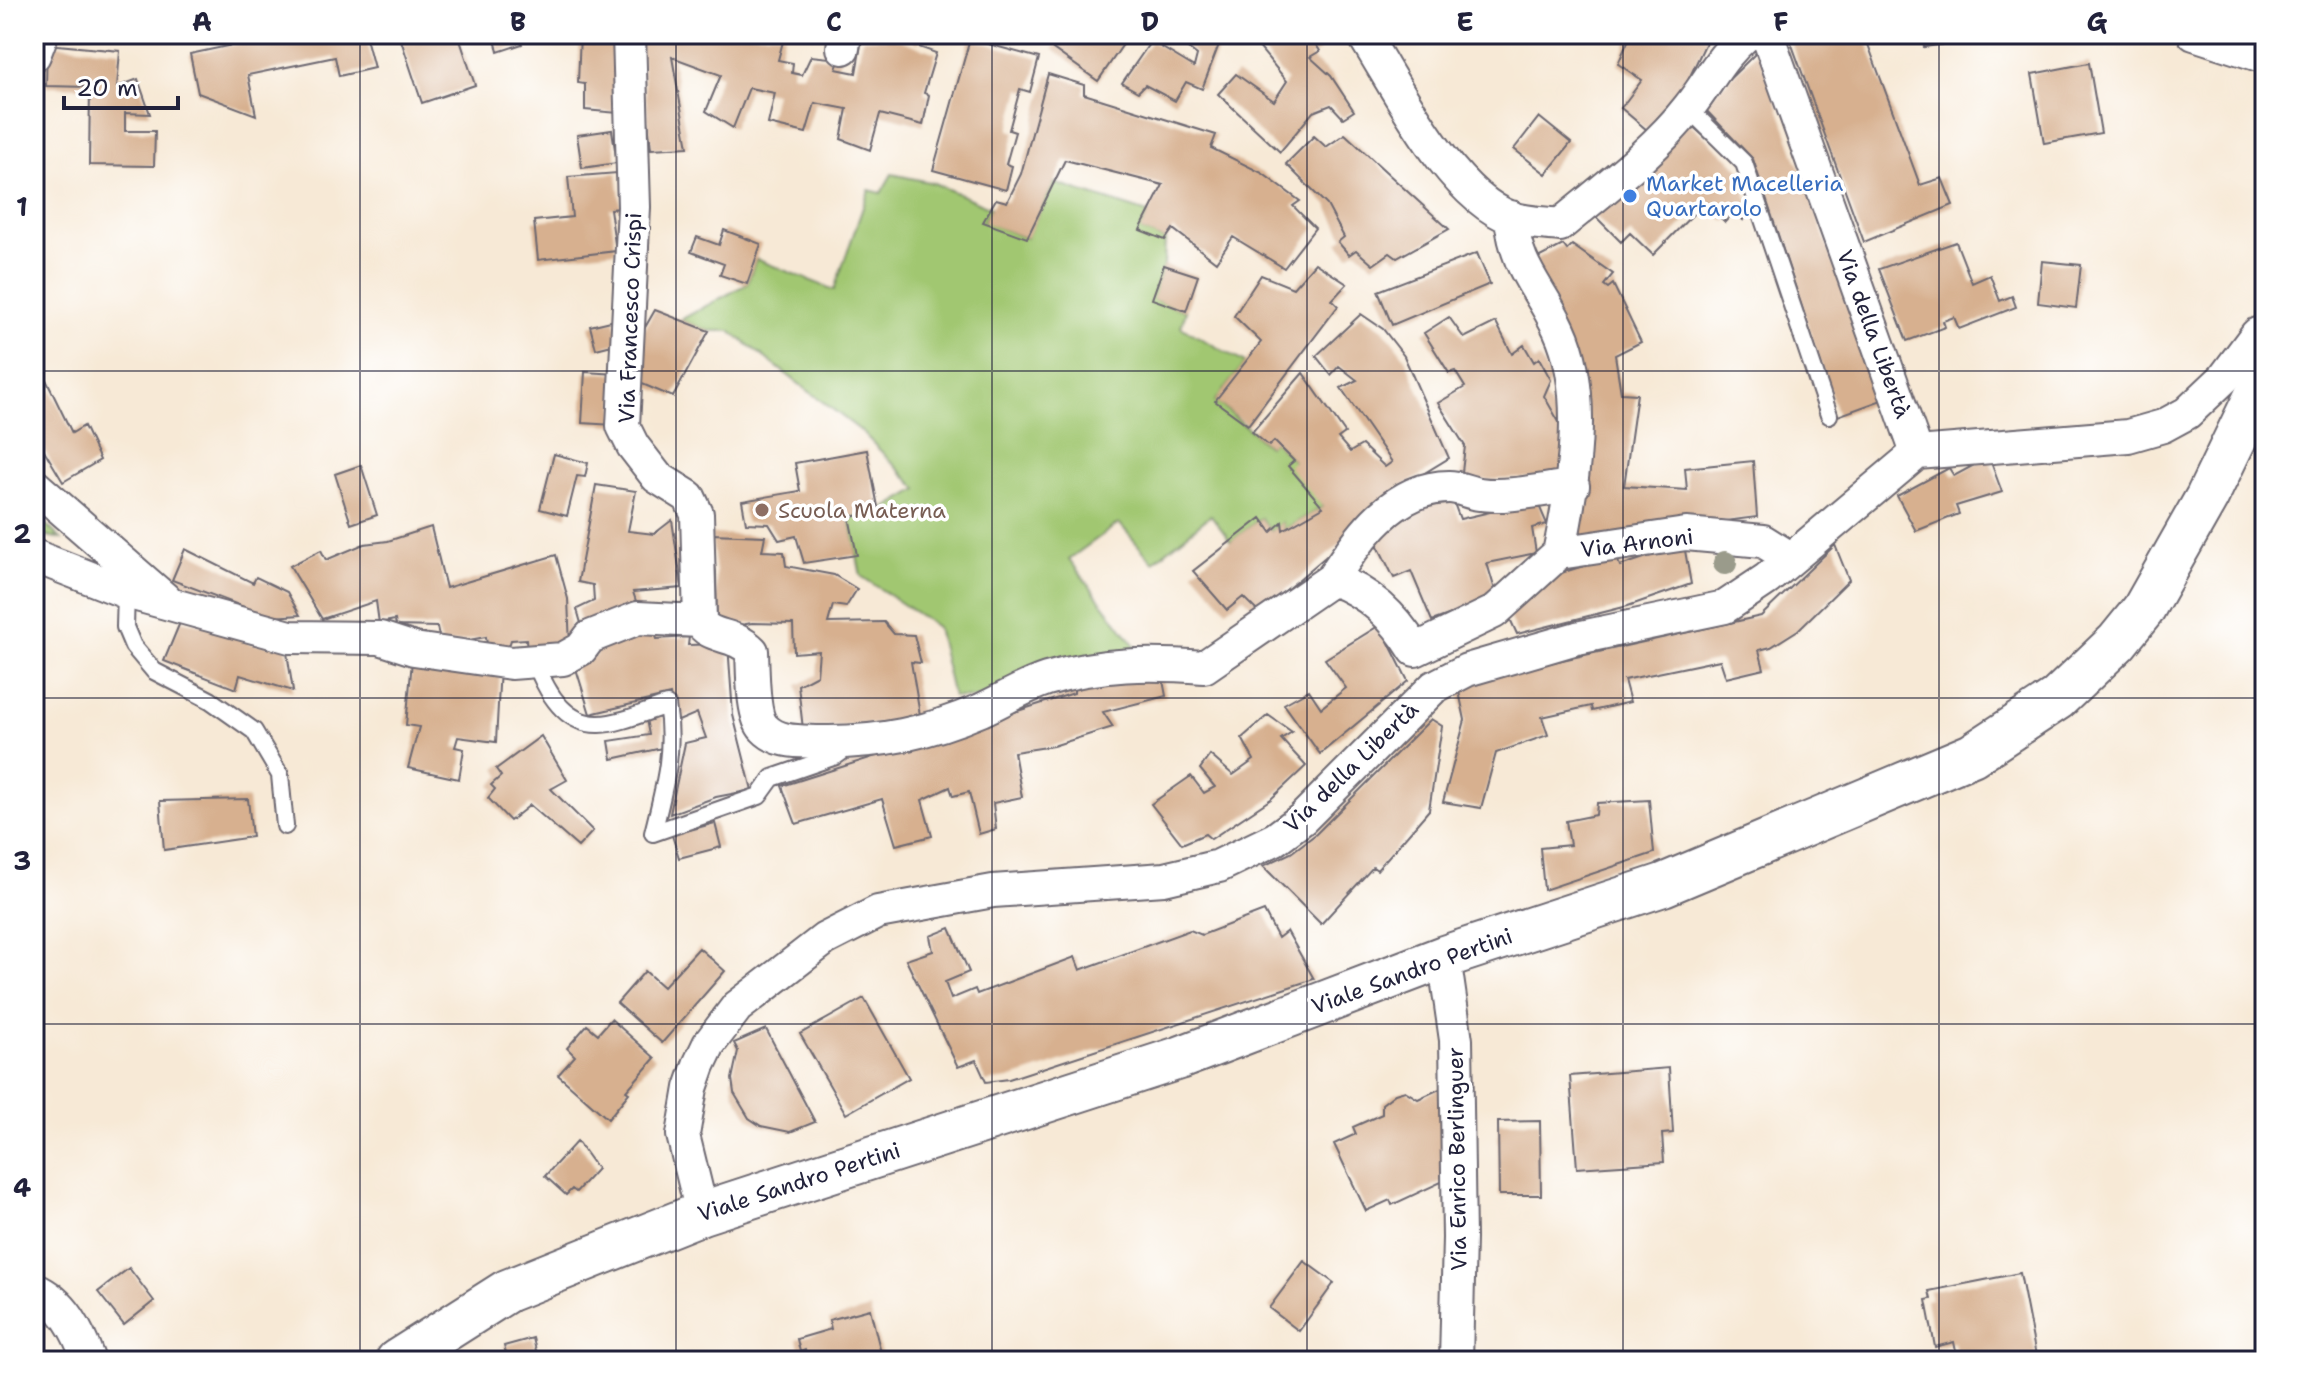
<svg xmlns="http://www.w3.org/2000/svg" width="2299" height="1395" font-family="'Shantell Sans',sans-serif">
<style>
.green{fill:#a1c771;stroke:#627456;stroke-width:2}
.building{fill:#d7b08f}
.lines{fill:none;stroke-linecap:round;stroke-linejoin:round}
.service-casing{stroke:#6d6871;stroke-width:20}
.minor-casing{stroke:#6d6871;stroke-width:36}
.tertiary-casing{stroke:#6d6871;stroke-width:46}
.service{stroke:#fff;stroke-width:16}
.minor{stroke:#fff;stroke-width:32}
.tertiary{stroke:#fff;stroke-width:42}
.tree{fill:#9a9b8b}
.grid{fill:none;stroke:#22223b;stroke-width:2;stroke-opacity:0.55}
.shop-dot{fill:#3f7fe0;stroke:#fff;stroke-width:3}
.education-dot{fill:#8d6e63;stroke:#fff;stroke-width:3}
.labels{text-anchor:middle;dominant-baseline:central;stroke-width:7;stroke-linejoin:round;paint-order:stroke}
.shop-label{font-size:22px;fill:#366cbe;stroke:#fff;text-anchor:start}
.street-label{font-size:22px;fill:#22223b;stroke:#fff}
.education-label{font-size:22px;fill:#785e54;stroke:#fff;text-anchor:start}
.neatline{fill:none;stroke:#22223b;stroke-width:3}
.grid-label{font-size:26px;text-anchor:middle;font-weight:bold;fill:#22223b}
</style>
<rect width="100%" height="100%" fill="#fff"/>
<filter id="ink" filterUnits="userSpaceOnUse"><feTurbulence type="fractalNoise" baseFrequency=".0125" numOctaves="2"/><feDisplacementMap in="SourceGraphic" scale="16" xChannelSelector="R" yChannelSelector="G"/><feConvolveMatrix kernelMatrix="1 2 1 2 8 2 1 2 1" color-interpolation-filters="sRGB"/></filter>
<filter id="wash" filterUnits="userSpaceOnUse"><feTurbulence type="fractalNoise" baseFrequency=".006" numOctaves="4" result="noise"/><feDisplacementMap in="SourceGraphic" scale="32" xChannelSelector="R" yChannelSelector="G"/><feGaussianBlur stdDeviation="1.8" result="paint"/><feColorMatrix in="noise" values="0 0 0 0 0 0 0 0 0 0 0 0 0 0 0 0 0 1.4 0 .05"/><feComposite in="paint" operator="in"/></filter>
<g filter="url(#wash)">
<rect width="100%" height="100%" fill="#f7e9d6"/>
<path class="green" d="M892,174L934,183L991,208L983,221L1026,238L1054,183L1148,213L1141,230L1165,240L1164,265L1153,299L1186,311L1181,327L1245,363L1215,401C1235,415 1250,431 1268,446L1274,441L1294,461L1323,507L1283,530L1282,523L1271,532L1261,518L1231,542L1211,515L1153,562L1119,523L1069,559L1138,650L980,698L953,697L937,627L861,576L849,517L879,512L918,489L861,431L730,331H709L680,320L747,284L756,259L834,290L869,190L881,193Z
M34,513L61,539L34,533Z"/>
<g id="blocks">
<path class="building" d="M284,34H365L374,68L339,76L335,57L248,75L256,115L198,93L190,54Z
M399,34H466L459,37L475,85L422,103Z
M494,34H520L522,44L498,52Z
M580,34H621L618,113L585,110V84L578,83Z
M639,34H785L778,60L793,63L792,73L802,75L811,56L840,59L836,69L856,73L862,39L894,38L936,53L924,93L929,95L923,125L880,114L870,150L841,139L847,109L815,103L806,133L768,124L775,93L749,88L733,128L706,111L721,75L672,57L688,147L651,149Z
M794,34H836V40Z
M896,34H921L918,43Z
M1065,34H1130L1098,81L1053,49Z
M1170,34H1223L1202,89L1186,82L1175,101L1145,85L1138,92L1122,83L1151,41L1194,67L1197,55Z
M1248,34H1296L1300,40L1310,36L1320,51L1310,57L1331,76L1354,111L1343,118L1331,105L1313,112L1280,152L1218,94L1236,74L1274,101L1287,81Z
M1631,34H1710L1684,89L1647,130L1621,108L1642,80L1618,64Z
M1788,34H1854L1855,40L1866,39L1920,185L1942,178L1953,205L1864,242Z
M1922,34H1952L1953,43L1924,47Z
M970,39L1039,58L1030,92L1020,89L1009,130L1015,132L1006,164L1012,166L1006,190L933,170Z
M47,44L120,51L117,87L138,79L150,114L125,113V131H155L154,166L89,165L90,87L46,86Z
M1758,51L1882,400L1838,416L1753,159L1702,106Z
M2089,63L2101,133L2044,143L2032,74Z
M1048,74L1084,85V94L1216,135L1211,148L1262,173L1300,201L1293,206L1315,228L1284,268L1233,237L1216,262L1173,229L1165,240L1140,230L1163,185L1065,160L1027,238L983,222L996,199L1007,202L1021,174Z
M1539,117L1571,143L1546,174L1514,149Z
M1688,122L1739,168L1749,205L1743,220L1734,212L1725,222L1705,202L1653,255L1630,233L1621,242L1595,216Z
M612,130L617,163L582,168L577,135Z
M1345,134L1397,182L1449,229L1397,258L1390,253L1373,265L1356,250L1349,255L1338,242L1344,237L1327,205L1286,164L1314,136L1326,147Z
M617,173L621,208L610,209L616,251L538,260L534,221L572,217L568,177Z
M724,230L761,244L747,284L720,275L724,264L691,252L697,237L719,245Z
M1956,242L1972,283L1990,275L2000,301L2012,296L2016,307L1959,329L1954,317L1943,321L1945,327L1907,341L1879,269Z
M1563,245L1567,250L1572,245L1613,274L1604,285L1608,288L1613,284L1641,342L1615,355L1621,393L1637,394L1624,486L1687,490L1685,468L1753,461L1757,517L1579,540L1590,438L1532,261Z
M1477,253L1490,284L1392,325L1378,291Z
M2042,261L2081,265L2076,308L2038,303Z
M1315,263L1347,284L1332,300L1338,306L1248,425L1215,401L1261,342L1234,316L1261,275L1293,288Z
M1164,265L1198,276L1186,311L1152,299Z
M655,310L709,331L673,397L640,383L643,331Z
M1361,314L1383,329L1404,356L1449,458L1400,488L1350,536L1259,613L1243,597L1227,610L1193,571L1261,518L1271,532L1282,522L1283,530L1323,507L1288,466L1294,461L1274,441L1269,446L1252,432L1303,373L1345,433L1338,438L1350,452L1362,445L1385,467L1392,462L1341,388L1357,380L1339,366L1331,375L1316,356Z
M1449,317L1464,338L1496,322L1512,354L1524,345L1534,362L1539,358L1551,380L1544,396L1567,436L1565,476L1461,481L1465,446L1438,403L1465,387L1455,371L1449,373L1424,333Z
M615,320L620,343L596,349L590,326Z
M34,355L72,433L84,426L100,460L63,482L44,450L37,454L34,451Z
M585,372L617,374L614,425L582,423Z
M867,450L879,512L849,517L857,555L804,563L796,536L779,540L769,524L746,523L742,501L800,491L795,463Z
M554,454L588,463L585,477L577,476L567,516L540,509Z
M1989,457L2002,492L1956,506L1959,514L1916,531L1897,496L1949,468L1954,476Z
M361,465L377,515L351,524L335,474Z
M596,485L636,491L628,531L654,534L672,520L682,588L633,592L639,610L582,627L577,609L594,601L593,585L578,582Z
M1452,498L1460,519L1537,501L1547,524L1532,528L1536,553L1487,563L1497,597L1432,621L1411,571L1394,578L1372,534L1407,509Z
M431,527L446,588L556,555L568,599L570,647L527,652L526,639L511,640L507,652L488,651L486,637L441,645L437,627L396,626L395,620L379,623L376,601L322,619L290,566L321,550L326,560L364,544L388,541Z
M711,534L765,536L762,551L784,552L786,566L834,575L857,589L846,607L833,605L828,623L884,622L894,634L914,635L921,663L911,662L921,721L803,729L798,685L817,675L819,651L794,653L793,624L752,623L717,629L716,572Z
M1684,545L1691,584L1628,606L1517,634L1505,608L1561,573L1616,556L1620,566Z
M1835,545L1849,580L1798,630L1771,647L1759,650L1764,669L1726,678L1720,660L1624,680L1630,702L1592,711L1591,706L1542,717L1548,735L1496,753L1481,808L1443,802L1465,720L1458,687L1494,675L1761,616Z
M185,549L253,583L256,577L287,592L300,615L271,617L172,580Z
M181,620L221,629L252,644L286,646L293,691L240,675L236,689L164,661Z
M651,623L657,639L689,637L688,645L728,644L733,715L752,790L716,797L670,814L685,743L706,738L697,713L676,722L670,695L590,714L574,662L597,656L593,645Z
M1380,625L1408,681L1320,754L1284,704L1309,690L1321,708L1346,688L1325,659Z
M412,661L500,667L496,742L458,737L455,747L464,749L459,779L408,768L419,727L406,725Z
M1162,675L1166,696L1103,712L1113,727L1053,746L1014,752L1022,797L993,803L996,829L979,834L969,792L953,796L950,787L922,800L932,836L896,845L882,799L796,824L782,786L1074,693V685Z
M1268,715L1292,732L1281,739L1306,766L1271,799L1211,839L1205,834L1182,844L1151,804L1191,776L1204,793L1215,787L1200,769L1210,755L1233,775L1254,760L1242,738Z
M663,717L662,748L612,759L609,741L649,735L646,719Z
M1431,719L1442,726L1429,810L1377,870L1373,867L1321,924L1263,866L1291,853L1316,834Z
M541,736L567,780L551,789L593,831L578,847L530,805L510,821L488,798L495,789L491,785L501,776L496,769Z
M248,799L252,837L164,850L160,801Z
M1649,800L1654,853L1544,890L1540,848L1570,845L1566,821L1596,815L1597,803Z
M715,823L721,847L679,858L672,835Z
M1264,911L1278,938L1287,931L1314,979L1009,1079L986,1082L976,1060L958,1067L906,960L933,951L930,936L950,928L969,972L945,982L951,999L975,989L977,994L1075,957L1080,970L1190,930L1202,935Z
M699,948L725,971L662,1043L617,1003L645,971L663,987Z
M864,998L909,1078L846,1114L800,1034Z
M611,1019L655,1058L626,1091L629,1093L608,1119L558,1075L575,1056L567,1048L587,1025L598,1034Z
M766,1029L815,1122L790,1132L761,1126L749,1118L734,1093L732,1079L738,1051L734,1043Z
M1669,1068L1673,1133L1662,1134L1664,1162L1577,1168L1570,1076Z
M1446,1086L1450,1178L1392,1205L1390,1200L1366,1211L1334,1144L1356,1134L1353,1127L1382,1114V1104L1395,1094L1405,1091L1418,1099Z
M1540,1121L1541,1195H1499L1498,1122Z
M577,1141L597,1169L576,1192L572,1189L566,1195L545,1176Z
M1304,1261L1334,1283L1299,1331L1269,1308Z
M129,1268L154,1301L124,1325L98,1292Z
M2020,1273L2037,1361H1958L1954,1342L1935,1347L1926,1300L1931,1299L1929,1291Z
M870,1309L883,1361H808L805,1350L800,1352L797,1339L831,1329L829,1320Z
M533,1338L538,1359L561,1352L564,1361H508L504,1346Z"/>
</g>
</g>
<g filter="url(#ink)">
<use href="#blocks" fill-opacity="0" stroke="#6d6871" stroke-width="2"/>
<g class="lines">
<defs>
<path id="service" d="M1688,108L1744,163L1829,415
M126,592L125,627L133,646L154,671L210,700L254,731L280,775L285,826
M535,661C545,689 564,725 599,724C620,724 647,711 667,705C675,751 664,788 653,833
M653,833L759,796L772,778L836,756L847,748"/>
<path id="minor" d="M629,34L634,207L623,426L633,446L657,477L689,497L697,514L700,621
M1363,34C1397,87 1450,196 1512,218C1526,223 1545,223 1560,225C1602,190 1656,150 1689,107C1711,79 1719,58 1747,34
M1767,34L1917,453
M2194,34L2265,57
M843,48L845,34
M34,55L42,34
M1511,217C1516,270 1539,285 1559,329C1589,393 1573,486 1559,553
M34,485L165,599
M34,556L126,592L290,637L380,638L414,649L511,663L563,659L581,649L590,637L638,618L700,621
M1332,579C1359,537 1394,487 1449,487C1460,487 1469,493 1480,494C1508,498 1544,489 1573,486
M700,621C709,639 733,632 752,651C753,669 752,716 764,728C779,744 802,741 821,742C880,743 927,733 981,710C1003,700 1025,686 1047,679C1100,663 1151,663 1204,667L1332,579C1369,592 1394,616 1415,650L1494,612L1559,553L1686,534L1763,541L1790,558
M1444,957L1456,1040L1459,1238L1456,1361
M702,1213L683,1135L691,1088L699,1065L709,1044L737,1007L825,939L878,912L993,891L1164,879L1219,866L1275,839L1302,819L1434,687L1467,670L1577,638L1725,607L1767,579L1917,453L2128,436L2163,426L2187,413L2224,378L2257,334L2265,336
M34,1289C64,1302 78,1331 89,1361"/>
<path id="tertiary" d="M397,1361L507,1291L702,1213L1179,1058L1444,957L1663,885L1972,755L2057,699L2117,642L2143,610L2207,497L2265,377"/>
</defs>
<use href="#service" class="service-casing"/>
<use href="#minor" class="minor-casing"/>
<use href="#tertiary" class="tertiary-casing"/>
<use href="#service" class="service"/>
<use href="#minor" class="minor"/>
<use href="#tertiary" class="tertiary"/>
</g>
<circle class="tree" cx="1725" cy="563" r="12"/>
</g>
<path class="grid" d="M360,34V1361M676,34V1361M992,34V1361M1307,34V1361M1623,34V1361M1939,34V1361M34,371H2265M34,698H2265M34,1024H2265"/>
<circle class="shop-dot" cx="1630" cy="196" r="8"/>
<circle class="education-dot" cx="762" cy="510" r="8"/>
<g class="labels">
<g class="shop-label">
<text x="1646" y="183">Market Macelleria<tspan x="1646" dy="25">Quartarolo</tspan></text>
</g>
<g class="street-label">
<text transform="translate(630 318) rotate(-88)">Via Francesco Crispi</text>
<text transform="translate(1874 334) rotate(70)">Via della Libertà</text>
<text transform="translate(1637 543) rotate(-7)">Via Arnoni</text>
<text transform="translate(1351 767) rotate(-44)">Via della Libertà</text>
<text transform="translate(1412 971) rotate(-20)">Viale Sandro Pertini</text>
<text transform="translate(1457 1159) rotate(-91)">Via Enrico Berlinguer</text>
<text transform="translate(799 1182) rotate(-18)">Viale Sandro Pertini</text>
</g>
<g class="education-label">
<text x="778" y="510">Scuola Materna</text>
</g>
</g>
<rect width="2299" height="1395" fill="none" stroke="#fff" stroke-width="88"/>
<path d="M64 96v12h114v-12" fill="none" stroke="#22223b" stroke-width="4"/>
<text x="76" y="96" font-size="24" fill="#22223b" stroke="#ffffff" stroke-width="6" paint-order="stroke">20 m</text>
<rect x="44" y="44" width="2211" height="1307" class="neatline"/>
<g class="grid-label">
<text x="202" y="31">A</text>
<text x="518" y="31">B</text>
<text x="834" y="31">C</text>
<text x="1150" y="31">D</text>
<text x="1465" y="31">E</text>
<text x="1781" y="31">F</text>
<text x="2097" y="31">G</text>
<text x="22" y="216">1</text>
<text x="22" y="543">2</text>
<text x="22" y="870">3</text>
<text x="22" y="1197">4</text>
</g>
</svg>
